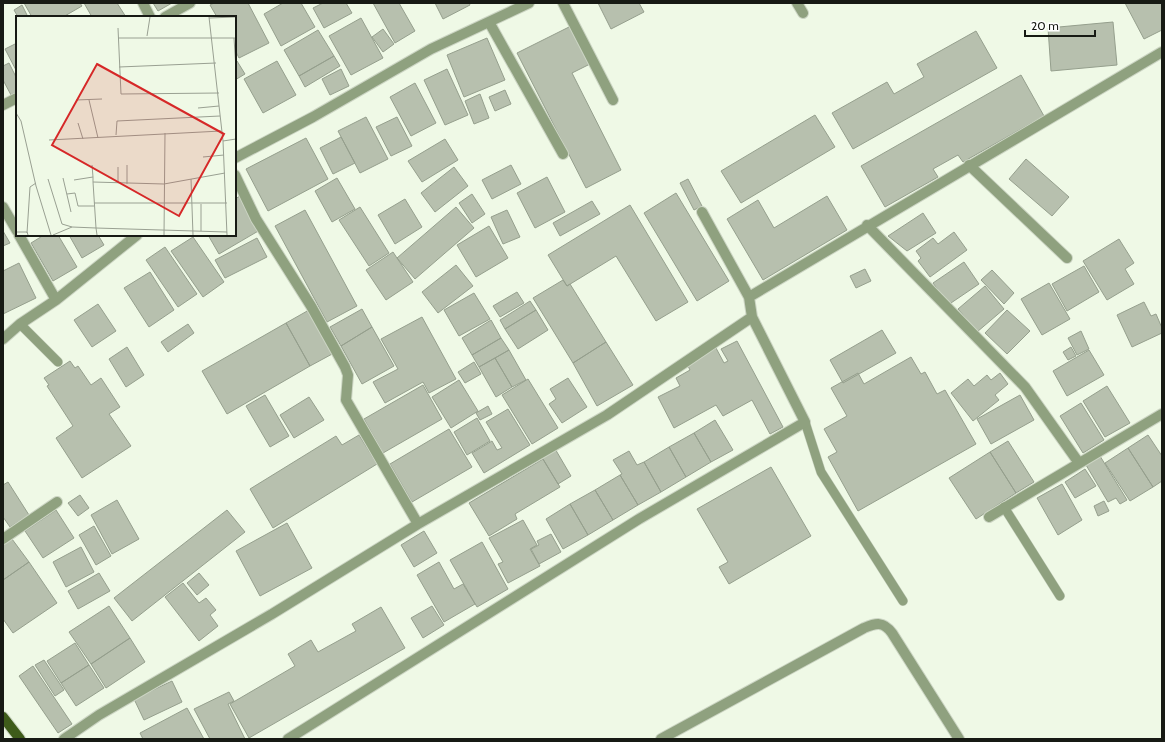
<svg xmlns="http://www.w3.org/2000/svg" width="1165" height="742" font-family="Cabin,sans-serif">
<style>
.building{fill:#b7c0ae;stroke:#959f8d}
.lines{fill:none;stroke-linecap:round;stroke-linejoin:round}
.service-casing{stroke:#ccd5c4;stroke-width:10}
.minor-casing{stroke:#ccd5c4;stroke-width:12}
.primary-casing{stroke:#ccd5c4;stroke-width:12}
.service{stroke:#8fa17f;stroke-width:9}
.minor{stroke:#8fa17f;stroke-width:10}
.primary{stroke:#3e5b1a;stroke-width:10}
.inset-road{fill:none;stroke:#99a092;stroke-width:1}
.view{fill:#d62828;fill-opacity:0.15;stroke:#d62828;stroke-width:2}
.inset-edge{fill:none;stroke:#171a14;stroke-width:2}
</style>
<rect width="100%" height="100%" fill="#eff9e6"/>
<path class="building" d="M24,3H80L82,6L63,17H32Z
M84,3H117L126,17H92Z
M153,3H172L158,11Z
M214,3H248L269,43L239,58L235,50V17H217L210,5Z
M283,3H301L315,27L281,46L264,14Z
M323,3H346L352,13L324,28L313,8Z
M373,3H399L415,31L395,43Z
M435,3H469L470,5L443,19Z
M598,3H639L644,12L611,29Z
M1125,3H1162V30L1144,39Z
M22,5L28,17H18L14,10Z
M361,18L383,58L351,75L329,36Z
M1113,22L1117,65L1051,71L1048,28Z
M571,26L590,64L572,73L621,170L586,188L517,53Z
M383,29L394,44L383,52L372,37Z
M318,30L334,56L299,76L284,50Z
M976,31L997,68L853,149L832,113L887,82L894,94L924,77L917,64Z
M487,38L505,80L464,97L447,55Z
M17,43V72L5,49Z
M334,56L340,66L305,87L299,76Z
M237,61L245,74L235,80V63Z
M277,61L296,95L263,113L244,79Z
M9,63L17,79V92L11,95L3,80V66Z
M341,69L349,86L330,95L322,79Z
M447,69L468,115L445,125L424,80Z
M1021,75L1044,116L963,162L958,155L933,169L938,177L885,207L861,166Z
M415,83L436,123L411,136L390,97Z
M505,90L511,104L495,111L489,97Z
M480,94L489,118L474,124L465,101Z
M815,115L835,147L741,203L721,171Z
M366,117L388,159L360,173L338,131Z
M397,117L412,146L391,156L376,127Z
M341,137L355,163L333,174L320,148Z
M306,138L328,179L268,211L246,169Z
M445,139L458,160L422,182L408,161Z
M1026,159L1069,197L1052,216L1009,179Z
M511,165L521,184L492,199L482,180Z
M454,167L468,186L435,212L421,193Z
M547,177L565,212L535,228L517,193Z
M337,178L355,209L332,222L315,191Z
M688,179L702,206L694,210L680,183Z
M676,193L729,281L697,301L644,213Z
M472,194L485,214L472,223L459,203Z
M240,196L260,230L219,254L208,235H235V199Z
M827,196L847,230L763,280L727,219L758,200L774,228Z
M405,199L422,227L395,244L378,215Z
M592,201L600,214L560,236L553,223Z
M630,205L688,302L656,321L616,256L567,286L548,255Z
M360,207L389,253L369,266L339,220Z
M456,207L474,228L415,279L397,258Z
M305,210L357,306L327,322L275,226Z
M507,210L520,237L503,244L491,217Z
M923,213L936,233L907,251L888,236Z
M489,226L508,258L476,277L457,245Z
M3,231L10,243L3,246Z
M954,232L967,250L930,277L918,261L921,258L916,251L933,238L938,244Z
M44,235H58L77,267L53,281L31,243Z
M69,235H98L104,245L82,258Z
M193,237L224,282L203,297L171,251Z
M257,238L267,257L225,278L215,260Z
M1119,239L1134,263L1125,269L1134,284L1107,300L1083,261Z
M165,247L197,294L178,307L146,260Z
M393,252L413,282L386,300L366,270Z
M964,262L979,284L948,305L933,283Z
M19,263L36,298L3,314V271Z
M456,265L473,286L438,313L422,292Z
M1084,266L1099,292L1067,311L1052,284Z
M865,269L871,281L856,288L850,276Z
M992,270L1014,293L1004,304L981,280Z
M150,272L174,310L149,327L124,288Z
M563,280L567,286L570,284L606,342L573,363L533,298Z
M1049,283L1070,319L1042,335L1021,299Z
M985,286L1004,309L977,332L958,309Z
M517,292L524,303L500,317L493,306Z
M474,293L490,319L459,336L444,310Z
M530,301L536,310L505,329L500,320Z
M1144,302L1151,316L1156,314L1162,328V333L1132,347L1117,315Z
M98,304L116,331L92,347L74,320Z
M362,309L372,327L341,346L330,327Z
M309,310L334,353L310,366L286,323Z
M536,310L548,330L518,349L505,329Z
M1007,310L1030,331L1007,354L985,333Z
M422,317L456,379L429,393L423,382L385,403L373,382L398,369L381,339Z
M491,320L501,338L472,355L462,338Z
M286,323L310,366L227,414L202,371Z
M188,324L194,333L168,352L161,342Z
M372,327L394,366L362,384L341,346Z
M882,330L896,353L843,383L830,360Z
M1081,331L1089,349L1077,355L1068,338Z
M501,338L509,350L479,367L472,355Z
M737,341L783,427L770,434L752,400L723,416L716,405L674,428L658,397L680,386L676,378L690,370L687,364L716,348L724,363L728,361L721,349Z
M606,342L633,385L597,406L573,363Z
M127,347L144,375L126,387L109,359Z
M1071,347L1076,356L1068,360L1063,352Z
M509,350L526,380L512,387L495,358Z
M1089,350L1104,375L1067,396L1053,371Z
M911,357L921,374L925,372L937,394L945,390L976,444L858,511L828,457L837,452L824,429L847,416L831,388L858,373L864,384Z
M495,358L512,387L496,397L479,367Z
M70,361L75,368L78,366L91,385L101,378L120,407L109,414L131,446L82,478L56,438L73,426L47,386L49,385L44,378Z
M474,362L481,374L465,383L458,372Z
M1000,373L1008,384L995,395L999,400L973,421L951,393L968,379L974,386L987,375L991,380Z
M568,378L587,407L562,423L549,404L556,399L550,389Z
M528,379L558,428L532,444L502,395Z
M459,380L478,411L451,428L432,397Z
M423,385L442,419L383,453L364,419Z
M1107,386L1130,423L1105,437L1083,401Z
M265,395L289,436L270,447L246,406Z
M1020,395L1034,420L991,444L977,419Z
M309,397L324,420L294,438L280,415Z
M1081,403L1104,440L1083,453L1060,416Z
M488,406L492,414L480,420L476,413Z
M508,409L530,445L484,473L472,453L492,441L497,450L502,448L486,422Z
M477,418L490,441L467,455L454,432Z
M715,420L733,450L711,462L694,433Z
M449,429L472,467L412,502L390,464Z
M694,433L711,462L686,477L669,447Z
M359,435L377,464L273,528L250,489L336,436L342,445Z
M1148,435L1162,456V481L1153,487L1128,448Z
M1008,441L1034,482L1016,493L990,452Z
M554,447L571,476L558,484L541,456Z
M669,447L686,477L661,492L644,462Z
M1128,448L1153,487L1130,501L1105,463Z
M629,451L637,465L644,462L661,492L638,505L620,475L622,474L613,460Z
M990,452L1016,493L976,519L949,478Z
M1100,456L1127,500L1120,504L1116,498L1108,502L1086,465Z
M543,459L560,487L515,514L517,519L489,536L469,503Z
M771,467L811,536L729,584L719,567L728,562L697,509Z
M1085,469L1096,486L1075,498L1065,482Z
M620,475L638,505L613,520L595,490Z
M8,482L29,515L10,527L3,517V485Z
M1062,484L1082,520L1058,535L1037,498Z
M595,490L613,520L588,535L570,504Z
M80,495L89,508L78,516L68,503Z
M117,500L139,539L112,554L91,515Z
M1104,501L1109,511L1098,516L1094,506Z
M570,504L588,535L563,549L546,519Z
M56,510L74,538L43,558L25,531Z
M227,510L245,532L132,621L114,598Z
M523,520L537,545L530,549L540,566L508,583L498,564L503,562L489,538Z
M287,523L312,568L260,596L236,551Z
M94,526L111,556L96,565L79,535Z
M424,531L437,553L414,567L401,545Z
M551,534L561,552L539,564L531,549L539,545L537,541Z
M12,539L29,562L3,580V545Z
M482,542L508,589L477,607L450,560Z
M81,547L94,572L66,587L53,562Z
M29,562L57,603L13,633L3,619V580Z
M439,562L454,589L463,584L475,604L444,622L417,575Z
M99,573L110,591L78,609L68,591Z
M199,573L209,585L197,595L187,583Z
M183,583L199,603L206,598L216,610L210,615L218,626L199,641L165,597Z
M109,606L130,638L91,664L69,632Z
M432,606L444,625L423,638L411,618Z
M381,607L405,648L249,738L230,704L295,666L288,654L311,640L318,652L356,631L352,624Z
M130,638L145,662L106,688L91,664Z
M75,643L89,665L61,683L47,661Z
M44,660L64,690L55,696L35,665Z
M89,665L104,688L76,706L61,683Z
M33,666L72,724L58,733L19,676Z
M172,681L182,702L144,720L134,699Z
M229,692L234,701L228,704L245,739H210L194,709Z
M187,708L204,739H143L140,733Z"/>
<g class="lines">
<defs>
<path id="service" d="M20,324L58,362
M805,422L821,472L903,601
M1004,507L1060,596"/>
<path id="minor" d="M143,3L150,17
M563,3L613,100
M797,3L803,13
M165,17L190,3
M489,22L563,154
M3,105L17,98
M235,158L313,117L431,49L529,3
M969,165L1067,258
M235,175L256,219L311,306L345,367L348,375L346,400L418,524
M3,207L17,231
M702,212L749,297
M867,225L1025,387L1079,463
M19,235L56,300
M3,339L20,324L56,300L137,235
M989,517L1162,414
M3,539L57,502
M64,739L99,715L272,614L418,524L607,415L752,317
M288,739L639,519L805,422L752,317L749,297L1162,52
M661,739L864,628C876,623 883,621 892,633L959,739"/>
<path id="primary" d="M3,717L20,739"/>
</defs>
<use href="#service" class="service-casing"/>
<use href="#minor" class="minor-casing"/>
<use href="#primary" class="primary-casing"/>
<use href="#service" class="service"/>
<use href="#minor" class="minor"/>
<use href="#primary" class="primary"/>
</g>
<g transform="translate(16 16)">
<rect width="220" height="220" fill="#eff9e6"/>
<path class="inset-road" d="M193,1L207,125L211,219M193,2L219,1M102,12L105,78L203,77M131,20L134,1M102,22H220M218,22L220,53M103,51L200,47M60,84L86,83M73,84L82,122M182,92L203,90M0,97L5,105L20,170L35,219M62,107L67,123M100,119L101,105L204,100M33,124L205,115M207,125L220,123M187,141L208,139M76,149L77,161M111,149V168M47,162L55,196M32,163L46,208L56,211M175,163L177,219M58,164L77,161V166M102,167V151M51,178L59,177L62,190H78M78,187H211M185,188V215M0,216H11L12,219M11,217L14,171L20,167M37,219L56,211L80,212L77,166L148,168L209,157M81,219L80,212L211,216M148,219L149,117"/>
<path class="view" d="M81,48L208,118L163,200L36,129Z"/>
<rect width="220" height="220" class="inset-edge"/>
</g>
<rect width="1165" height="742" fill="none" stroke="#171a14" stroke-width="8"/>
<path d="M1025 30v6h70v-6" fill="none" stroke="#171a14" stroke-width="2"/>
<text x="1031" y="30" font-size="12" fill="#171a14" stroke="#ffffff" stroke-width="3" paint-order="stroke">20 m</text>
</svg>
